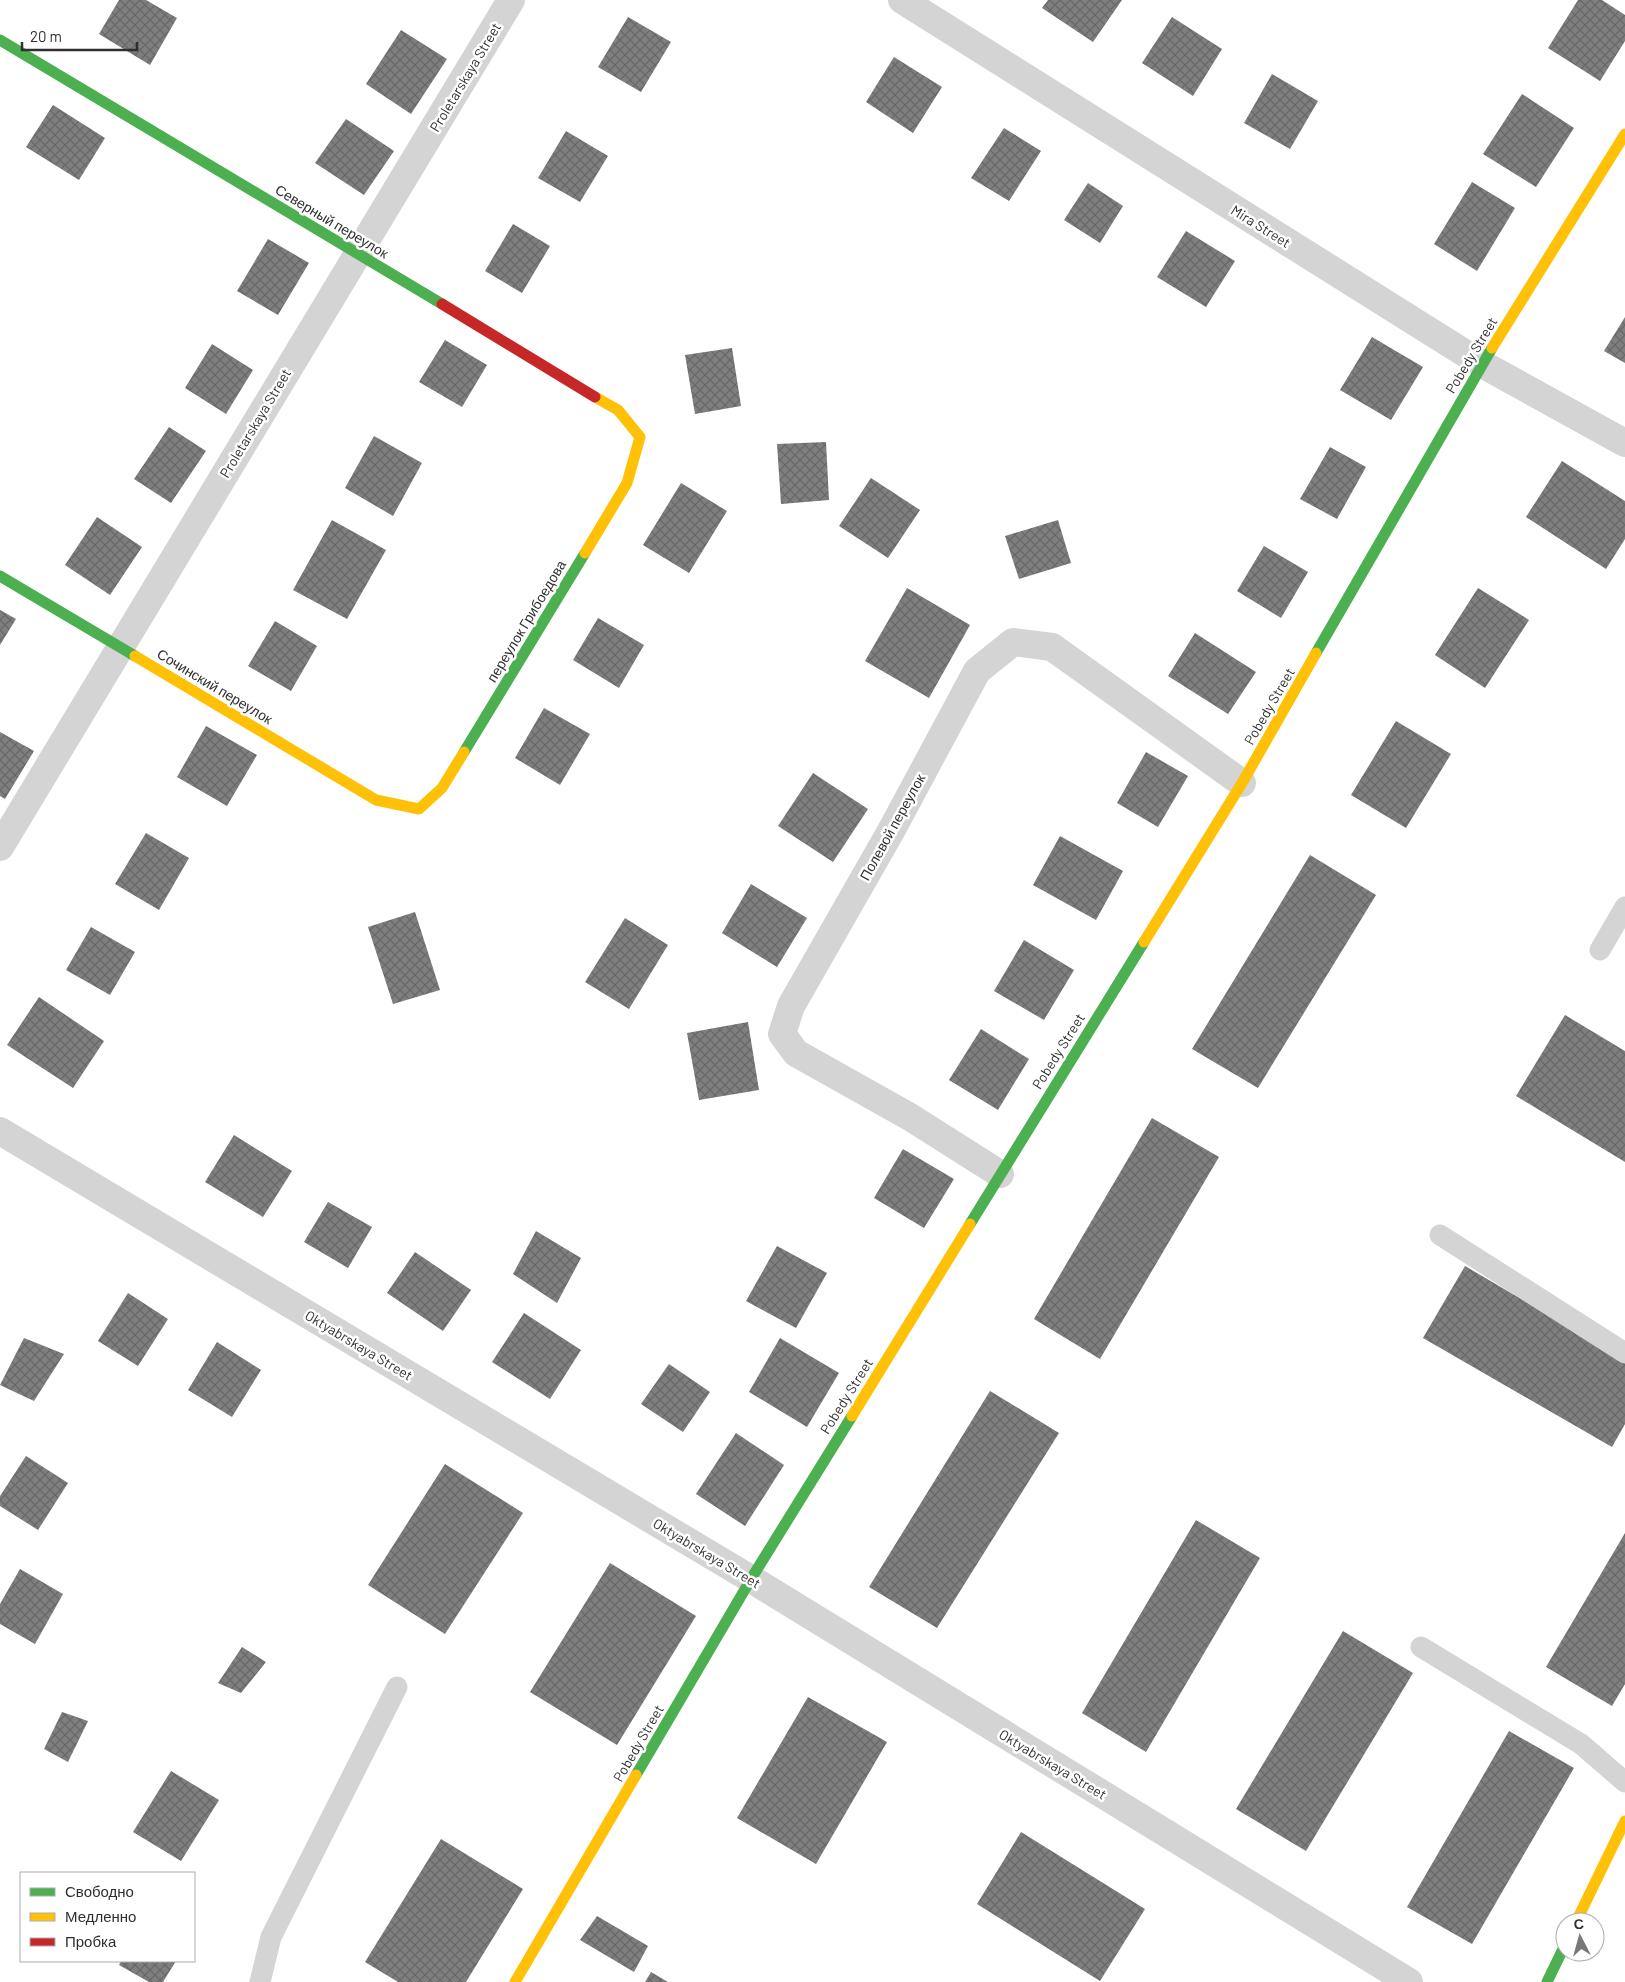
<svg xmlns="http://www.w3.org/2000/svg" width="1625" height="1982" font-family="Barlow,sans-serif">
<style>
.building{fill:url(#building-cross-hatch)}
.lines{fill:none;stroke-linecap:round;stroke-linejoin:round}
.lane{stroke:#d4d4d4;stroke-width:21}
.street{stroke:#d4d4d4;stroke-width:28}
.fast{stroke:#4caf50;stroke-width:11}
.slow{stroke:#ffc107;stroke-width:11}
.jam{stroke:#c62828;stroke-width:11}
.labels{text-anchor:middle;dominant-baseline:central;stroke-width:5;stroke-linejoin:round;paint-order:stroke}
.street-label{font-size:14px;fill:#2f2f2f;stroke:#fff}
</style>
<defs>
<pattern id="building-cross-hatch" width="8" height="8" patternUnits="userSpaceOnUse" patternTransform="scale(1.25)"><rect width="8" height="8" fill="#7f7f7f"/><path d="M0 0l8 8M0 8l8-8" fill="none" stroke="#686868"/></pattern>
</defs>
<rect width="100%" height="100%" fill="#fff"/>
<path class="building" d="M119,0H146L177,18L150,65L99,34Z
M1048,0H1122L1093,42L1042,8Z
M1578,0H1602L1625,15V41L1600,81L1548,48Z
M628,17L671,42L641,92L598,67Z
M1172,17L1222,49L1193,96L1142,63Z
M401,30L447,59L411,114L366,84Z
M894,57L942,87L913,133L866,102Z
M1272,74L1318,101L1290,149L1244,123Z
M1522,94L1574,128L1536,187L1483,154Z
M53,105L105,138L79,180L26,147Z
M346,119L394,151L364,195L315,163Z
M1004,128L1041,151L1009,201L971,178Z
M566,131L608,156L580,202L538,178Z
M1472,182L1515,208L1477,271L1434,244Z
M1088,183L1123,206L1100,243L1064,220Z
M513,224L550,246L522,293L485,271Z
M1186,231L1235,261L1206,307L1157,277Z
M268,239L309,263L278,315L237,291Z
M1625,317V363L1604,351Z
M1372,337L1423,367L1391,420L1340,390Z
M445,340L487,365L462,407L419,382Z
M212,344L253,370L226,414L185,388Z
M732,348L741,406L695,414L685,355Z
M169,427L206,451L171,503L134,479Z
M374,436L422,463L393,516L345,488Z
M826,442L829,500L781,504L777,444Z
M1330,447L1366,467L1337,519L1300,499Z
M1562,461L1625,501V539L1606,569L1526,517Z
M871,478L920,510L888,558L839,526Z
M681,483L727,511L689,573L643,545Z
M97,517L142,547L110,595L65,565Z
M332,520L386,550L347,619L293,590Z
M1058,520L1071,563L1019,579L1005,536Z
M1264,546L1308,572L1281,618L1237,591Z
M907,588L970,625L929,698L865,661Z
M1478,588L1529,620L1485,688L1435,655Z
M0,610L16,619L0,645Z
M598,618L644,645L619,688L573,660Z
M275,621L317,646L291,691L248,666Z
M1195,633L1256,672L1228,714L1168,676Z
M544,708L590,734L560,785L515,758Z
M1396,721L1451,754L1406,828L1351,795Z
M206,726L257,755L227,806L177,777Z
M0,732L34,751L5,799L0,796Z
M1146,752L1188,776L1158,827L1117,803Z
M813,773L868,809L833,862L778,826Z
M146,833L189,858L159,910L115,884Z
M1060,836L1123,871L1096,920L1033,885Z
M1310,855L1376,895L1258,1088L1192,1049Z
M751,884L807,918L777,967L722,933Z
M415,912L440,990L393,1004L368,927Z
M625,918L668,945L629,1009L585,982Z
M91,927L135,952L110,995L66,970Z
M1024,940L1074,970L1044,1020L994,991Z
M39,997L104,1041L73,1088L7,1045Z
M1565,1015L1625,1051V1162L1516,1096Z
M748,1022L759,1090L699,1100L687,1033Z
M981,1029L1029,1059L998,1110L949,1080Z
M1152,1118L1219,1157L1100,1359L1034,1319Z
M234,1135L292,1171L263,1217L205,1182Z
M903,1149L954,1179L924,1228L874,1198Z
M328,1202L372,1227L348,1268L304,1242Z
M536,1231L581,1258L557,1303L513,1274Z
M777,1246L827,1273L796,1328L746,1301Z
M415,1252L471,1290L443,1331L387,1293Z
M1465,1266L1625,1360V1424L1612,1447L1423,1338Z
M128,1293L168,1319L138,1366L98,1341Z
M524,1313L581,1350L550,1399L492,1362Z
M24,1338L64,1354L34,1401L0,1385Z
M780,1338L839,1373L807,1427L749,1392Z
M217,1342L261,1370L232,1417L188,1390Z
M669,1364L710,1392L683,1432L641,1404Z
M990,1391L1059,1433L937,1628L869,1587Z
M736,1433L784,1465L745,1526L696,1494Z
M26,1456L68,1483L38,1530L0,1506V1496Z
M445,1464L523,1513L445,1634L368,1585Z
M1196,1520L1260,1558L1146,1752L1082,1713Z
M1625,1533V1684L1612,1706L1546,1667Z
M610,1563L696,1616L617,1745L530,1692Z
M20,1569L63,1594L35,1644L0,1624V1604Z
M1343,1631L1413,1673L1306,1851L1236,1809Z
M242,1647L266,1662L241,1693L218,1683Z
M808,1697L887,1742L816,1864L737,1818Z
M62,1712L88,1721L68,1762L44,1749Z
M1509,1731L1574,1768L1472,1944L1407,1907Z
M171,1771L219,1800L181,1861L133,1832Z
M1021,1832L1145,1909L1100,1981L977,1904Z
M441,1839L523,1889L466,1982H398L365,1962Z
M597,1916L648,1946L634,1972L580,1940Z
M121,1961H176L163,1982H149L119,1965Z
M651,1972L668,1982H645Z"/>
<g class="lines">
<path class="lane" d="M1600,950L1625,907
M1440,1235L1625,1353
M1421,1647L1581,1744L1625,1782
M260,1982L271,1937L397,1687"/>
<path class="street" d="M902,0L1482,364L1625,443
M0,847L511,0
M0,1131L751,1579L1409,1982
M1000,1174L910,1117L796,1053L782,1034L791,1006L891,831L977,671L1013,642L1052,647L1242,783"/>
<path class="fast" d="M0,40L442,304
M0,576L135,656
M1316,653L1492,348
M464,752L585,553
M970,1224L1144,942
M636,1775L751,1579L852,1416
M1547,1982L1565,1945"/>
<path class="slow" d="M1492,348L1625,134
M585,553L627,483L640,437L618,410L595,397
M135,656L376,800L419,809L442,788L464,752
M1144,942L1242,783L1316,653
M852,1416L970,1224
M1576,1922L1625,1821
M515,1982L636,1775"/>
<path class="jam" d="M442,304L595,397"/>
</g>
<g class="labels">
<g class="street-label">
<text transform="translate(465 77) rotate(-59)">Proletarskaya Street</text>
<text transform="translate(332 221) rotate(31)">Северный переулок</text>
<text transform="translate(1261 226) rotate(32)">Mira Street</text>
<text transform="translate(1471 355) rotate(-59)">Pobedy Street</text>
<text transform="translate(255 423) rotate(-59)">Proletarskaya Street</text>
<text transform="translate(526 621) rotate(-59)">переулок Грибоедова</text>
<text transform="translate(215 686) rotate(31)">Сочинский переулок</text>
<text transform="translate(1269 706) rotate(-60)">Pobedy Street</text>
<text transform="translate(892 827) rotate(-61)">Полевой переулок</text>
<text transform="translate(1058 1051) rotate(-58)">Pobedy Street</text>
<text transform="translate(359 1345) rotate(31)">Oktyabrskaya Street</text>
<text transform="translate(846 1396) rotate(-58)">Pobedy Street</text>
<text transform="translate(707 1553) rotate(31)">Oktyabrskaya Street</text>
<text transform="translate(638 1743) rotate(-60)">Pobedy Street</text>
<text transform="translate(1053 1764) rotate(31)">Oktyabrskaya Street</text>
</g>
</g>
<rect x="20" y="1872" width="175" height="90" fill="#ffffff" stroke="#acacac"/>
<rect x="30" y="1888" width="25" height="8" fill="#4caf50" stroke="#acacac"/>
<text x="65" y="1897" font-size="15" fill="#2f2f2f">Свободно</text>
<rect x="30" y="1913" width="25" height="8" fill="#ffc107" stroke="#acacac"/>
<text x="65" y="1922" font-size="15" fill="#2f2f2f">Медленно</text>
<rect x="30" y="1938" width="25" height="8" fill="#c62828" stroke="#acacac"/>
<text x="65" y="1947" font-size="15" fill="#2f2f2f">Пробка</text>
<g transform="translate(1580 1937) rotate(354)"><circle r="24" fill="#ffffff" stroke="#acacac"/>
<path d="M0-4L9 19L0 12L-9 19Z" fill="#787878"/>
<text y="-8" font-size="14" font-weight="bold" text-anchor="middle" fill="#2f2f2f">С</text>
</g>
<path d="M22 42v8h115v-8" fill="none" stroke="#2f2f2f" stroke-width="2.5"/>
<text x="30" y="42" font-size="15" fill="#2f2f2f" stroke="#ffffff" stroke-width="4" paint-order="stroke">20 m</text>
</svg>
